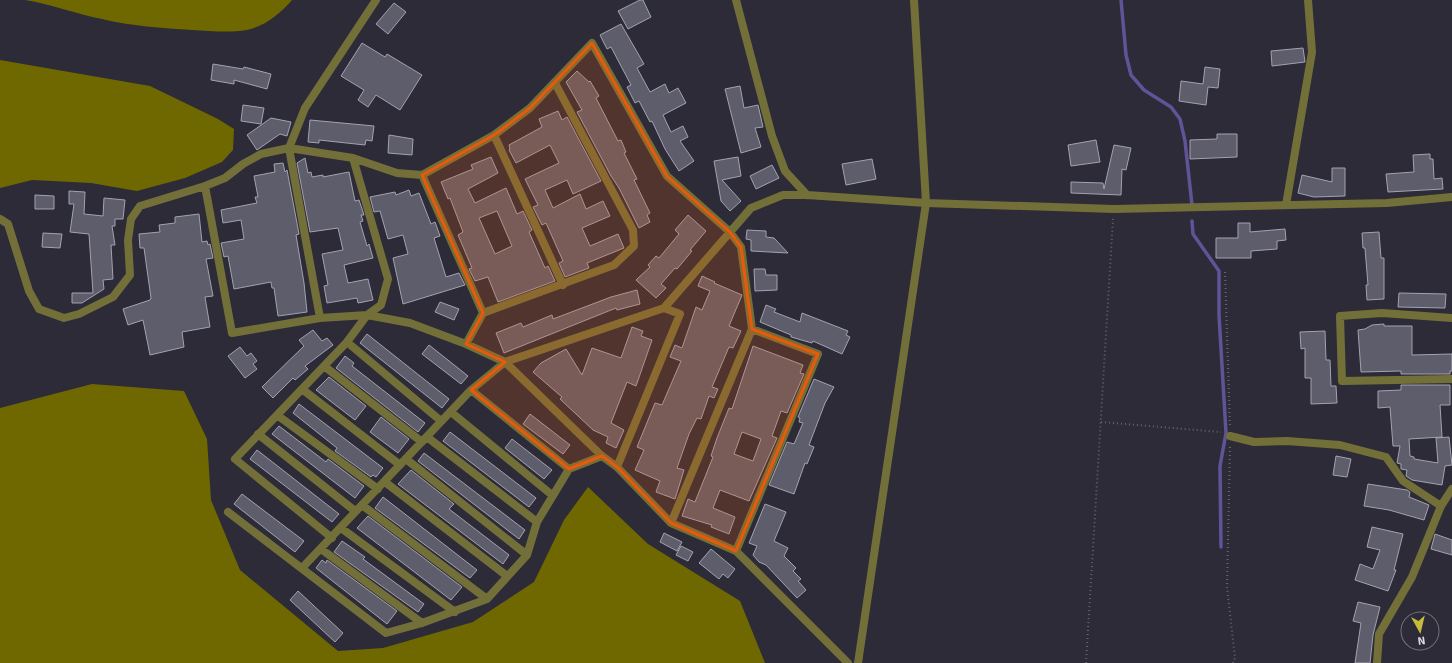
<svg xmlns="http://www.w3.org/2000/svg" width="1452" height="663" font-family="Signika,sans-serif">
<style>
.forest{fill:#6f6800}
.lines{fill:none;stroke-linecap:round;stroke-linejoin:round}
.stream{stroke:#605398;stroke-width:3.5}
.building{fill:#5e5d6b;stroke:#a4a2b1;fill-rule:evenodd}
.path{stroke:#65646f;stroke-width:2;stroke-dasharray:1 3;stroke-linecap:butt}
.minor{stroke:#736f39;stroke-width:8}
.tertiary{stroke:#736f39;stroke-width:8}
.marked{fill:#e8590c;fill-opacity:0.2;stroke:#e8590c;stroke-width:3;stroke-linejoin:round}
</style>
<rect width="100%" height="100%" fill="#2c2b37"/>
<path class="forest" d="M25,0H292C280,14 265,26 247,30C229,33 210,31 192,30C162,28 131,26 102,19C76,14 51,4 25,0Z
M0,60L150,86L218,119L234,129L233,150L222,162L185,178L137,191L91,183L32,180L0,188Z
M92,384L184,391L207,439L211,500L240,570L338,651L383,648L473,622L534,582L564,520L588,487L648,544L740,601L765,663H0V408Z"/>
<g class="lines">
<path class="stream" d="M1121,0L1126,55L1131,75L1144,90L1171,107L1180,119L1185,141L1192,205
M1192,221L1193,234L1219,271V315L1226,433L1220,466L1221,547"/>
</g>
<path class="building" d="M640,0H643L651,17L628,29L618,11Z
M394,3L406,12L388,34L376,24Z
M621,24L644,64L637,68L650,92L665,84L669,93L678,88L686,103L663,115L671,132L683,126L688,137L680,141L694,161L679,171L665,149L652,121L650,122L639,101L635,103L627,87L631,85L611,47L607,49L600,35Z
M362,43L385,57L387,54L422,75L400,110L376,95L368,107L358,100L364,90L341,76Z
M1303,48L1305,62L1272,66L1271,51Z
M213,64L243,69L244,67L271,74L267,89L234,80V84L211,80Z
M1205,67L1220,69L1218,88L1208,87L1206,105L1179,101L1181,81L1203,84Z
M577,71L589,82L590,81L599,96L596,98L618,141L621,140L626,152L624,153L637,179L634,180L650,213L647,215L650,222L639,228L619,188L611,176L577,112L582,110L566,82Z
M740,86L744,108L758,105L763,127L755,128L761,147L741,153L725,89Z
M243,105L264,108L261,124L241,121Z
M558,111L562,120L567,117L601,181L573,194L567,180L545,190L553,208L580,194L586,209L603,201L610,216L582,228L590,246L618,234L624,248L587,263L589,268L565,277L559,263L563,261L546,223L542,225L533,207L538,205L525,179L559,163L550,145L516,163L509,150L510,149L509,145L542,127L539,119Z
M271,118L291,122L287,136L280,134L257,150L247,135Z
M310,120L374,126L372,141L366,140L365,145L319,140V143L308,142Z
M1217,134H1237V157L1190,159V140L1217,139Z
M389,135L413,139L412,155L388,153Z
M1096,140L1100,162L1071,166L1068,145Z
M1114,145L1131,148L1126,170L1122,169L1121,195L1071,193V182L1103,183L1104,189Z
M1430,154V159H1433L1434,179L1442,178L1443,189L1388,192L1386,174L1414,172L1413,155Z
M491,157L498,173L468,189L475,203L506,188L517,214L523,211L532,230L529,232L545,268L548,266L555,281L498,302L488,277L475,281L469,269L472,268L458,235L463,232L450,198L448,199L441,182L473,169L471,165ZM497,211L512,246L495,254L479,218Z
M738,157L741,176L722,180L741,201L730,211L721,201L714,161Z
M305,158L308,173L311,172L312,177L323,175V177L349,172L355,201L359,200L364,215H361L363,221L360,222L367,246L369,244L373,258L344,265L348,283L368,279L373,300L358,303L357,298L327,303L324,286L328,285L322,254L343,250L338,228L310,232L297,163Z
M872,159L876,179L846,185L842,164Z
M283,163L285,172L287,170L299,234L296,235L304,283L307,312L278,316L274,288H272L271,282L234,289L228,256L224,257L221,243L244,239L241,220L223,223L221,210L257,203L255,197H258L254,176L275,172L274,164Z
M772,165L779,178L756,189L750,176Z
M1332,168H1345V196L1314,197L1298,193L1302,175L1332,182Z
M409,190L411,196L419,193L431,224L435,222L440,236L434,238L446,277L459,273L465,285L403,304L393,258L408,254L403,235L388,239L380,211L374,212L370,197L395,192L396,195Z
M69,191L85,192L84,214L103,216L104,198L125,200L123,219H115V226H112L115,245H111L113,279L103,280L104,289L82,303H72V293H93L89,234L70,232L74,204H69Z
M35,195L54,196V209H35Z
M199,214L202,242L207,241L208,245L210,244L213,258L206,259L213,296L205,297L210,327L182,332L184,347L150,355L143,320L128,325L123,309L150,300L151,298L144,248H140L139,234L160,232L159,225L175,223V217Z
M688,215L706,231L690,250L692,251L677,269L675,268L661,284L666,288L656,298L636,280L650,267L648,265L656,256L659,258L679,234L675,230Z
M1238,223H1250V232L1285,229L1286,240L1277,241V249L1251,251V258H1216V238H1238Z
M747,230L766,231V237L774,238L788,253L751,251V240L746,239Z
M1379,232L1381,258H1384V299L1367,300L1366,285H1368L1365,248H1363L1362,233Z
M43,233L62,234L60,248L42,247Z
M754,269H765L766,275H777V290L755,291Z
M702,276L715,282L714,283L742,295L729,326L741,331L733,348L729,347L712,387L718,389L714,398L709,396L701,419L697,418L689,434L677,468L684,470L675,499L656,492L660,481L635,470L644,450L637,447L655,403L662,405L681,361L670,357L675,345L682,348L696,307L702,310L710,291L698,286Z
M637,290L640,304L617,310L616,308L504,353L496,333L521,323L523,327L552,315L553,319L611,297Z
M1399,293L1446,294L1445,308L1398,307Z
M440,302L459,309L454,320L435,312Z
M766,305L776,309L774,312L800,322L802,313L848,331L846,335L850,337L842,354L813,341L812,343L791,337V335L760,322Z
M1384,324V326H1412V355L1452,354V371H1450V374H1401V371L1361,372L1358,330L1365,329L1372,325Z
M632,327L643,331L641,336L652,340L636,386L627,382L611,423L624,430L616,448L606,443L608,437L593,430L560,399L562,397L533,372L541,363L566,349L582,375L592,348L621,358Z
M313,330L322,341L327,338L333,345L305,366L308,369L295,380L293,378L273,398L262,387L304,346L299,340Z
M1325,331L1326,360H1330L1331,386H1336L1337,403L1311,404V378H1305V348L1301,349L1300,332Z
M367,334L449,399L442,408L360,343Z
M429,345L468,376L461,384L422,354Z
M753,346L803,365L800,373L804,374L787,413L781,411L772,436L777,438L749,501L720,490L713,508L735,517L729,534L711,527L712,525L682,516L688,499L695,502L713,457L711,456L717,438L729,408L732,409ZM742,432L761,439L753,461L734,454Z
M240,347L247,356L251,353L257,361L253,364L257,369L245,378L228,356Z
M345,356L354,363L352,366L425,423L418,432L336,368Z
M329,377L366,406L355,420L316,390Z
M814,379L834,387L825,403L809,445L814,447L807,464L805,463L794,494L769,485L787,442L794,444L803,423L799,422L800,418L798,417Z
M1401,385H1450V405H1440L1442,437L1409,439L1410,456L1414,457V459L1438,463L1436,438L1449,437L1452,465L1445,466L1442,485L1412,480L1406,476L1407,470L1401,469V464L1397,463L1400,446H1393L1390,407L1378,408V391L1401,390Z
M299,404L383,468L376,477L373,475L371,477L335,451L337,448L293,413Z
M530,414L570,445L563,454L523,424Z
M381,417L409,439L398,453L370,432Z
M279,426L326,462L328,459L364,486L355,498L272,434Z
M450,432L536,498L529,507L443,441Z
M512,439L552,470L544,479L505,448Z
M257,450L339,514L332,522L250,459Z
M424,453L525,530L519,539L418,461Z
M1336,456L1351,459L1347,477L1333,475Z
M411,470L454,504L449,509L509,555L503,564L398,484Z
M1368,484L1407,490L1410,492L1409,497L1429,505L1424,520L1389,510L1364,506Z
M242,494L304,541L295,552L234,504Z
M383,497L477,570L470,578L375,508Z
M765,504L786,512L774,541L788,548L784,556L796,568L793,571L801,579L798,581L806,590L797,598L766,565L759,562L753,555L757,546L749,543Z
M368,516L462,587L451,600L357,528Z
M1372,527L1403,534L1394,570H1396L1388,591L1355,580L1360,564L1373,569L1380,550L1367,547Z
M664,533L682,542L677,551L660,542Z
M1435,534L1452,540V555L1431,549Z
M342,541L365,557L363,559L424,604L418,612L334,552Z
M681,546L693,552L688,561L676,555Z
M711,549L735,569L728,578L723,574L719,579L699,563Z
M322,560L326,563L327,560L397,611L387,624L316,568Z
M298,591L343,633L335,642L290,600Z
M1358,602L1380,607L1373,635L1370,663H1355L1361,623L1353,621Z"/>
<g class="lines">
<path class="path" d="M1225,272L1230,427
M1101,422L1221,432
M1230,447L1227,587L1235,658L1233,663
M1086,663L1113,219"/>
<path class="minor" d="M736,0L772,136L785,171L807,195
M914,0L926,203
M494,135L563,285
M422,175L483,313
M205,186L232,333L320,318L367,315L410,323L466,344L505,362L602,456L617,467L671,523L736,551L848,663
M1286,205L1312,52L1308,0
M0,219L8,224L29,291L39,309L64,318L79,314L113,297L130,275L128,240L131,219L140,206L205,186L225,178L243,164L261,154L289,148L353,158L397,173L422,175L494,135L530,108L592,43L667,176L730,232L741,247L752,329
M320,318L289,148L305,108L376,0
M1452,318L1382,313L1340,316L1342,381L1452,379
M347,342L441,421
M466,344L483,313L614,265L634,246L633,230L555,83
M324,366L422,442
M302,389L400,465
M471,390L569,469
M451,412L552,495
M277,415L378,489
M258,434L355,511
M1230,436L1254,442L1287,441L1340,445L1386,457L1403,481L1441,506
M427,437L537,522
M406,459L527,555
M617,467L680,314L664,308
M385,482L507,576
M362,505L487,599
M228,512L386,633L422,623L487,599L527,555L537,522L569,469L602,456
M671,523L752,329L818,354L736,551
M341,528L455,612
M332,538L235,459L347,342L367,315L381,305L388,279L353,158
M321,549L422,623
M302,568L471,390L505,362L664,308L751,208L783,195H807L926,203L1114,209L1387,203L1452,197
M1377,663L1379,634L1412,577L1441,506L1452,489"/>
<path class="tertiary" d="M858,663L926,203"/>
</g>
<path class="marked" d="M592,43L667,176L730,232L741,247L752,329L818,354L736,551L671,523L617,467L602,456L569,469L471,390L505,362L466,344L483,313L422,175L494,135L530,108Z"/>
<g transform="translate(1420 631) rotate(172)"><circle r="19" fill="#2c2b37" stroke="#71707a"/>
<path d="M0-3L7 15L0 10L-7 15Z" fill="#c5bc3d"/>
<text y="-6" font-size="11" font-weight="bold" text-anchor="middle" fill="#d8d7df">N</text>
</g>
</svg>
